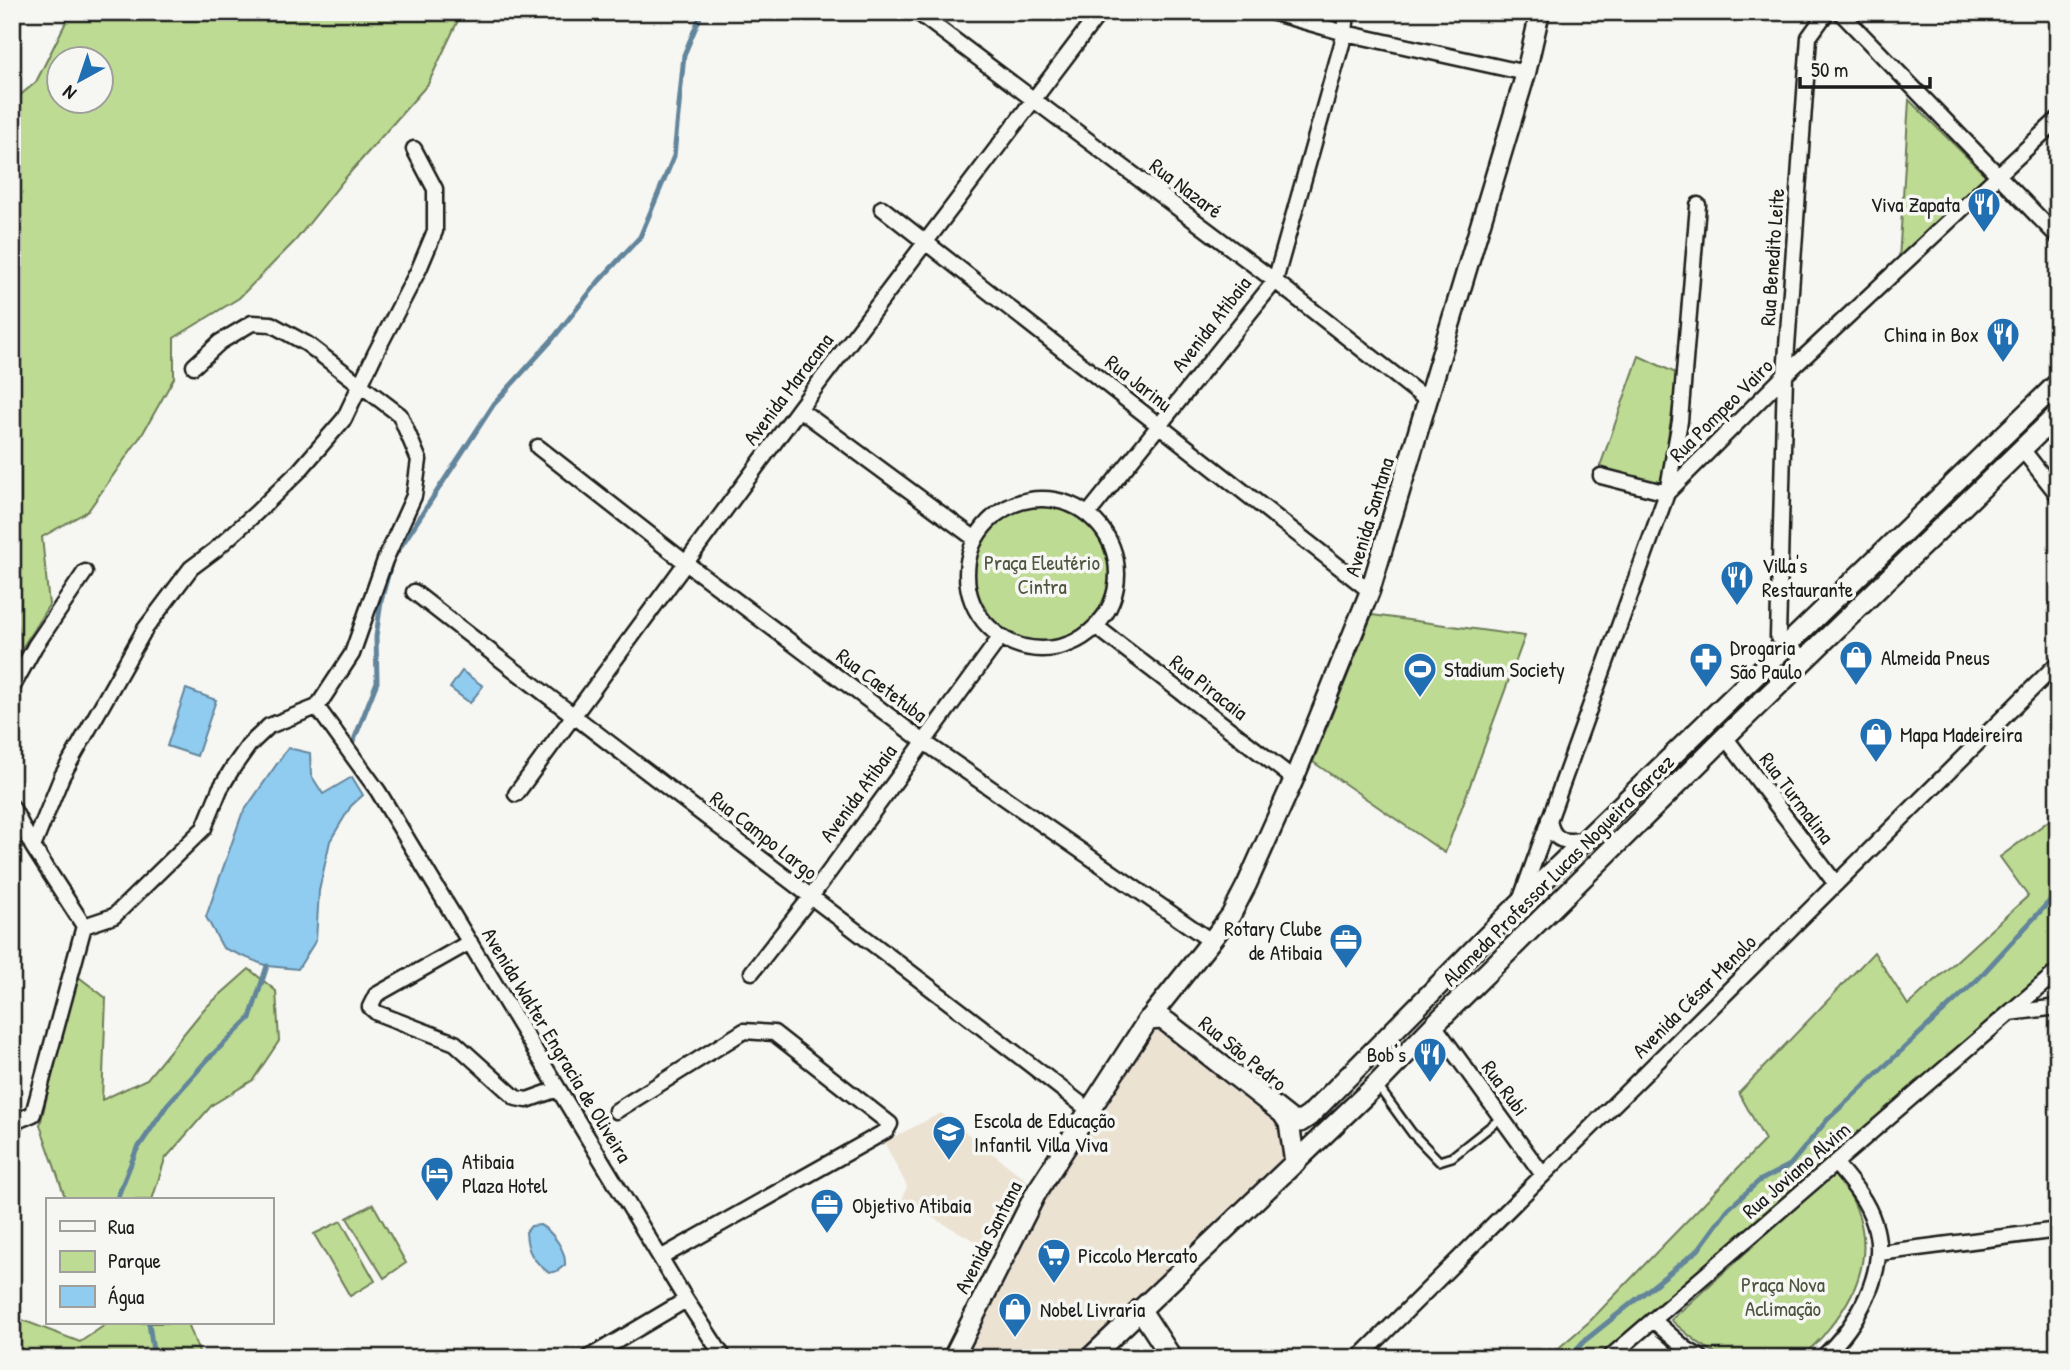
<svg xmlns="http://www.w3.org/2000/svg" width="2070" height="1370" font-family="'Patrick Hand',sans-serif">
<style>
.built{fill:#ebe2d2}
.green{fill:#bddb93;stroke:#6c7c58;stroke-width:2;fill-rule:evenodd}
.water{fill:#90cbf0;stroke:#62859b;stroke-width:2}
.lines{fill:none;stroke-linecap:round;stroke-linejoin:round}
.stream{stroke:#62859b;stroke-width:5}
.service-casing{stroke:#1c1c1c;stroke-width:12}
.minor-casing{stroke:#1c1c1c;stroke-width:19}
.tertiary-casing{stroke:#1c1c1c;stroke-width:23}
.secondary-casing{stroke:#1c1c1c;stroke-width:24}
.service{stroke:#f6f6f2;stroke-width:7}
.minor{stroke:#f6f6f2;stroke-width:14}
.tertiary{stroke:#f6f6f2;stroke-width:18}
.secondary{stroke:#f6f6f2;stroke-width:19}
.labels{text-anchor:middle;dominant-baseline:central;stroke-width:7;stroke-linejoin:round;paint-order:stroke}
.street-label{font-size:21px;fill:#1c1c1c;stroke:#f6f6f2}
.poi-label{font-size:21px;fill:#1c1c1c;stroke:#f6f6f2;text-anchor:start}
.park-label{font-size:21px;fill:#4c5540;stroke:#f6f6f2}
</style>
<rect width="100%" height="100%" fill="#f6f6f2"/>
<filter id="ink" filterUnits="userSpaceOnUse"><feTurbulence type="fractalNoise" baseFrequency=".0143" numOctaves="2"/><feDisplacementMap in="SourceGraphic" scale="14" xChannelSelector="R" yChannelSelector="G"/><feConvolveMatrix kernelMatrix="1 2 1 2 8 2 1 2 1" color-interpolation-filters="sRGB"/></filter>
<g filter="url(#ink)">
<path class="built" d="M1155,1018L1291,1132L1295,1163L1085,1358H956L1018,1231Z
M941,1113L1029,1182L992,1250L902,1201L907,1186L884,1142Z"/>
<path class="green" d="M71,12H462L428,84L347,176L295,241L239,298L174,338V378L143,433L88,511L42,537L49,605L12,664V102L36,82ZM60,60H102V102H60Z
M1909,100L1986,176L1899,260Z
M1639,356L1678,374L1661,483L1598,472Z
M967 574a75 75 0 1 1 150 0a75 75 0 1 1-150 0Z
M1372,615L1525,636L1445,853L1313,762Z
M2058,814V971L1608,1358H1547L1589,1322L1765,1140L1739,1093L1874,952L1908,1005L2028,896L2000,857Z
M249,969L276,991L279,1041L253,1080L212,1105L165,1159L152,1200H66L40,1125L76,975L106,998L102,1100L147,1079L204,1009Z
M1835,1172C1876,1225 1872,1276 1830,1327C1822,1338 1807,1355 1794,1358C1785,1359 1775,1358 1767,1358C1755,1358 1741,1360 1729,1358C1709,1354 1686,1333 1671,1320Z
M373,1204L406,1263L384,1278L347,1218Z
M341,1221L375,1281L350,1296L314,1234Z
M12,1304L22,1320L80,1342L108,1323H188L201,1358H12Z"/>
<path class="water" d="M462,671L483,686L470,703L450,688Z
M186,689L216,700L197,756L167,746Z
M288,748L310,753L311,775L323,794L352,777L363,795L351,806L330,841L319,891L316,940L298,969L267,966L223,948L206,917L242,814Z
M540,1225C553,1232 566,1250 565,1265L557,1271L549,1273C533,1260 527,1253 526,1232L531,1226Z"/>
<g class="lines">
<path class="stream" d="M354,740L377,682L376,637L381,601L392,560L494,404L551,341L599,281L640,237L674,156L684,55L702,12
M120,1200L118,1196L136,1151L167,1105L208,1059L250,1018L267,966
M149,1323L154,1358
M1569,1358L1583,1342L1698,1250L1728,1209L1759,1181L1790,1165L1828,1119L1978,979L2058,892"/>
<defs>
<path id="service" d="M1377,1085L1412,1133L1439,1161L1452,1157L1501,1118"/>
<path id="minor" d="M917,12L1275,281L1428,401
M1271,12L1345,33L1526,73
M1840,12L2058,237
M882,208L1370,591
M799,409L974,538
M538,447L686,563L924,742L1211,941
M2022,449L2058,495
M1601,476L1667,493
M1667,493L1680,421L1698,205
M967 574a75 75 0 1 1 150 0a75 75 0 1 1-150 0Z
M1088,514L1275,281L1345,33L1347,12
M414,592C637,767 866,936 1090,1111
M1098,628L1294,779
M1805,662L1788,643L1778,637L1785,375L1809,37L1827,12
M12,688L35,646L85,572
M317,707L378,791L686,1300L724,1358
M1725,737L1836,884
M516,794L799,409L1100,12
M12,807L33,847L84,926
M1549,819C1552,843 1566,843 1587,839
M33,847L62,776L145,629L191,568L215,550L256,513L299,471L344,419L375,354L419,269L435,231V189L414,149
M1520,901L1667,493L1785,375L2058,119
M470,942L376,995L370,1007L377,1013L455,1043L516,1098L527,1100L558,1089
M752,972L810,898L999,639
M2010,1013L2058,1007
M1434,1025L1543,1175
M616,1111L744,1031L774,1033L890,1124L886,1131L662,1257
M12,1123L33,1114L84,926L114,916L204,828L220,789L232,769L249,745L269,726L317,707L352,654L385,560L414,496L419,460L400,415L307,344L271,324L252,323L220,342L194,366
M1879,1253L2058,1230
M1653,1320L1686,1349L1701,1358
M588,1358L686,1300
M1359,1358L2058,663
M1609,1358L2058,971
M1822,1358C1856,1327 1890,1270 1874,1223C1867,1200 1851,1182 1836,1164"/>
<path id="tertiary" d="M1148,1020L1211,941L1231,915L1247,884L1294,779L1370,591L1526,73L1540,12"/>
<path id="secondary" d="M1283,1114L1289,1123L1295,1163
M1140,1309L1172,1358
M953,1358L1036,1193L1148,1020L1162,1019L1168,1023L1291,1120L1300,1122L1309,1116L1518,905L2058,383
M1090,1358L1377,1084L1434,1025L1725,737L2058,414"/>
</defs>
<use href="#service" class="service-casing"/>
<use href="#minor" class="minor-casing"/>
<use href="#tertiary" class="tertiary-casing"/>
<use href="#secondary" class="secondary-casing"/>
<use href="#service" class="service"/>
<use href="#minor" class="minor"/>
<use href="#tertiary" class="tertiary"/>
<use href="#secondary" class="secondary"/>
</g>
</g>
<defs>
<symbol id="restaurant-pin" viewBox="-11 -11 22 30"><path d="M0 17L-7.5 6A9.5 9.5 0 1 1 7.5 6Z" fill="#1f6fb2" stroke="#f6f6f2"/><path d="M-5-6h1v4h1v-4h1v4h1v-4h1v5L-1.5 .5V6h-2V.5L-5-1ZM5-6V6H3V1.5H1.5Q1.5-4 5-6Z" fill="#fff"/></symbol>
<symbol id="shop-pin" viewBox="-11 -11 22 30"><path d="M0 17L-7.5 6A9.5 9.5 0 1 1 7.5 6Z" fill="#1f6fb2" stroke="#f6f6f2"/><path d="M-5-2.5h2.3a2.7 3.5 0 0 1 5.4 0H5L5.5 6h-11ZM-1.5-2.5h3a1.5 2.3 0 0 0-3 0Z" fill="#fff"/></symbol>
<symbol id="pharmacy-pin" viewBox="-11 -11 22 30"><path d="M0 17L-7.5 6A9.5 9.5 0 1 1 7.5 6Z" fill="#1f6fb2" stroke="#f6f6f2"/><path d="M-2-6h4v4h4v4h-4v4h-4v-4h-4v-4h4Z" fill="#fff"/></symbol>
<symbol id="stadium-pin" viewBox="-11 -11 22 30"><path d="M0 17L-7.5 6A9.5 9.5 0 1 1 7.5 6Z" fill="#1f6fb2" stroke="#f6f6f2"/><path d="M0-5a6.5 5 0 1 0 0 10a6.5 5 0 1 0 0-10ZM-3.5-1.8h7v3.6h-7Z" fill="#fff"/></symbol>
<symbol id="office-pin" viewBox="-11 -11 22 30"><path d="M0 17L-7.5 6A9.5 9.5 0 1 1 7.5 6Z" fill="#1f6fb2" stroke="#f6f6f2"/><path d="M-6-3h4V-5.5h4V-3h4V5H-6ZM-1-4.5V-3h2v-1.5ZM-6 0V1H6V0Z" fill="#fff"/></symbol>
<symbol id="school-pin" viewBox="-11 -11 22 30"><path d="M0 17L-7.5 6A9.5 9.5 0 1 1 7.5 6Z" fill="#1f6fb2" stroke="#f6f6f2"/><path d="M0-5L7-2L0 1L-7-2ZM-4 1L0 2.5L4 1V4Q0 6-4 4Z" fill="#fff"/></symbol>
<symbol id="hotel-pin" viewBox="-11 -11 22 30"><path d="M0 17L-7.5 6A9.5 9.5 0 1 1 7.5 6Z" fill="#1f6fb2" stroke="#f6f6f2"/><path d="M-6-4.5h1.5V1H6V5H4.5V3h-9V5H-6ZM-4 0a1.8 1.8 0 1 1 3.6 0ZM.5 0V-2.5h3Q6-2.5 6 0Z" fill="#fff"/></symbol>
<symbol id="supermarket-pin" viewBox="-11 -11 22 30"><path d="M0 17L-7.5 6A9.5 9.5 0 1 1 7.5 6Z" fill="#1f6fb2" stroke="#f6f6f2"/><path d="M-6-5.5h2.5l.6 2H6L4.5 2H-2.5L-4.4-4H-6ZM-1.5 3.2a1.3 1.3 0 1 0 .1 0ZM3 3.2a1.3 1.3 0 1 0 .1 0Z" fill="#fff"/></symbol>
</defs>
<g fill-rule="evenodd">
<use href="#restaurant-pin" x="1965" y="185" width="38" height="52"/>
<use href="#restaurant-pin" x="1984" y="315" width="38" height="52"/>
<use href="#restaurant-pin" x="1718" y="558" width="38" height="52"/>
<use href="#shop-pin" x="1837" y="638" width="38" height="52"/>
<use href="#pharmacy-pin" x="1687" y="640" width="38" height="52"/>
<use href="#stadium-pin" x="1401" y="650" width="38" height="52"/>
<use href="#shop-pin" x="1857" y="715" width="38" height="52"/>
<use href="#office-pin" x="1327" y="921" width="38" height="52"/>
<use href="#restaurant-pin" x="1411" y="1035" width="38" height="52"/>
<use href="#school-pin" x="930" y="1113" width="38" height="52"/>
<use href="#hotel-pin" x="418" y="1154" width="38" height="52"/>
<use href="#office-pin" x="808" y="1186" width="38" height="52"/>
<use href="#supermarket-pin" x="1035" y="1236" width="38" height="52"/>
<use href="#shop-pin" x="996" y="1290" width="38" height="52"/>
</g>
<g class="labels">
<g class="street-label">
<text transform="translate(1186 188) rotate(37)">Rua Nazaré</text>
<text transform="translate(1772 257) rotate(-86)">Rua Benedito Leite</text>
<text transform="translate(1211 324) rotate(-52)">Avenida Atibaia</text>
<text transform="translate(1139 383) rotate(38)">Rua Jarinu</text>
<text transform="translate(788 389) rotate(-53)">Avenida Maracana</text>
<text transform="translate(1721 410) rotate(-45)">Rua Pompeo Vairo</text>
<text transform="translate(1369 517) rotate(-73)">Avenida Santana</text>
<text transform="translate(882 685) rotate(37)">Rua Caetetuba</text>
<text transform="translate(1209 687) rotate(38)">Rua Piracaia</text>
<text transform="translate(858 793) rotate(-54)">Avenida Atibaia</text>
<text transform="translate(1797 798) rotate(53)">Rua Turmalina</text>
<text transform="translate(764 835) rotate(38)">Rua Campo Largo</text>
<text transform="translate(1558 870) rotate(-45)">Alameda Professor Lucas Nogueira Garcez</text>
<text transform="translate(1694 996) rotate(-45)">Avenida César Menolo</text>
<text transform="translate(557 1045) rotate(59)">Avenida Walter Engracia de Oliveira</text>
<text transform="translate(1243 1053) rotate(39)">Rua São Pedro</text>
<text transform="translate(1505 1088) rotate(54)">Rua Rubi</text>
<text transform="translate(1796 1170) rotate(-41)">Rua Joviano Alvim</text>
<text transform="translate(988 1237) rotate(-63)">Avenida Santana</text>
</g>
<g class="poi-label">
<text x="1960" y="204" text-anchor="end">Viva Zapata</text>
<text x="1979" y="334" text-anchor="end">China in Box</text>
<text x="1762" y="565">Villa's<tspan x="1762" dy="24">Restaurante</tspan></text>
<text x="1730" y="647">Drogaria<tspan x="1730" dy="24">São Paulo</tspan></text>
<text x="1881" y="657">Almeida Pneus</text>
<text x="1444" y="669">Stadium Society</text>
<text x="1900" y="734">Mapa Madeireira</text>
<text x="1322" y="928" text-anchor="end">Rotary Clube<tspan x="1322" dy="24">de Atibaia</tspan></text>
<text x="1406" y="1054" text-anchor="end">Bob's</text>
<text x="974" y="1120">Escola de Educação<tspan x="974" dy="24">Infantil Villa Viva</tspan></text>
<text x="462" y="1161">Atibaia<tspan x="462" dy="24">Plaza Hotel</tspan></text>
<text x="852" y="1205">Objetivo Atibaia</text>
<text x="1078" y="1255">Piccolo Mercato</text>
<text x="1040" y="1309">Nobel Livraria</text>
</g>
<g class="park-label">
<text x="1042" y="562">Praça Eleutério<tspan x="1042" dy="24">Cintra</tspan></text>
<text x="1783" y="1284">Praça Nova<tspan x="1783" dy="24">Aclimação</tspan></text>
</g>
</g>
<rect width="2070" height="1370" fill="none" stroke="#f6f6f2" stroke-width="42"/>
<rect x="21" y="21" width="2028" height="1328" fill="none" stroke="#1c1c1c" stroke-width="2.5" filter="url(#ink)"/>
<rect x="46" y="1198" width="228" height="126" fill="#f6f6f2" stroke="#9f9f9c" stroke-width="2"/>
<rect x="60" y="1221" width="35" height="10" fill="#f6f6f2" stroke="#9f9f9c" stroke-width="2"/>
<text x="108" y="1234" font-size="21" fill="#1c1c1c">Rua</text>
<rect x="60" y="1251" width="35" height="21" fill="#bddb93" stroke="#9f9f9c" stroke-width="2"/>
<text x="108" y="1268" font-size="21" fill="#1c1c1c">Parque</text>
<rect x="60" y="1286" width="35" height="21" fill="#90cbf0" stroke="#9f9f9c" stroke-width="2"/>
<text x="108" y="1304" font-size="21" fill="#1c1c1c">Água</text>
<g transform="translate(80 80) rotate(220)"><circle r="33" fill="#f6f6f2" stroke="#9f9f9c" stroke-width="2"/>
<path d="M0-5L12 26L0 18L-12 26Z" fill="#1f6fb2"/>
<text y="-10" font-size="19" font-weight="bold" text-anchor="middle" fill="#1c1c1c">N</text>
</g>
<path d="M1800 77v10h130v-10" fill="none" stroke="#1c1c1c" stroke-width="3.5"/>
<text x="1811" y="77" font-size="21" fill="#1c1c1c" stroke="#f6f6f2" stroke-width="5" paint-order="stroke">50 m</text>
</svg>
